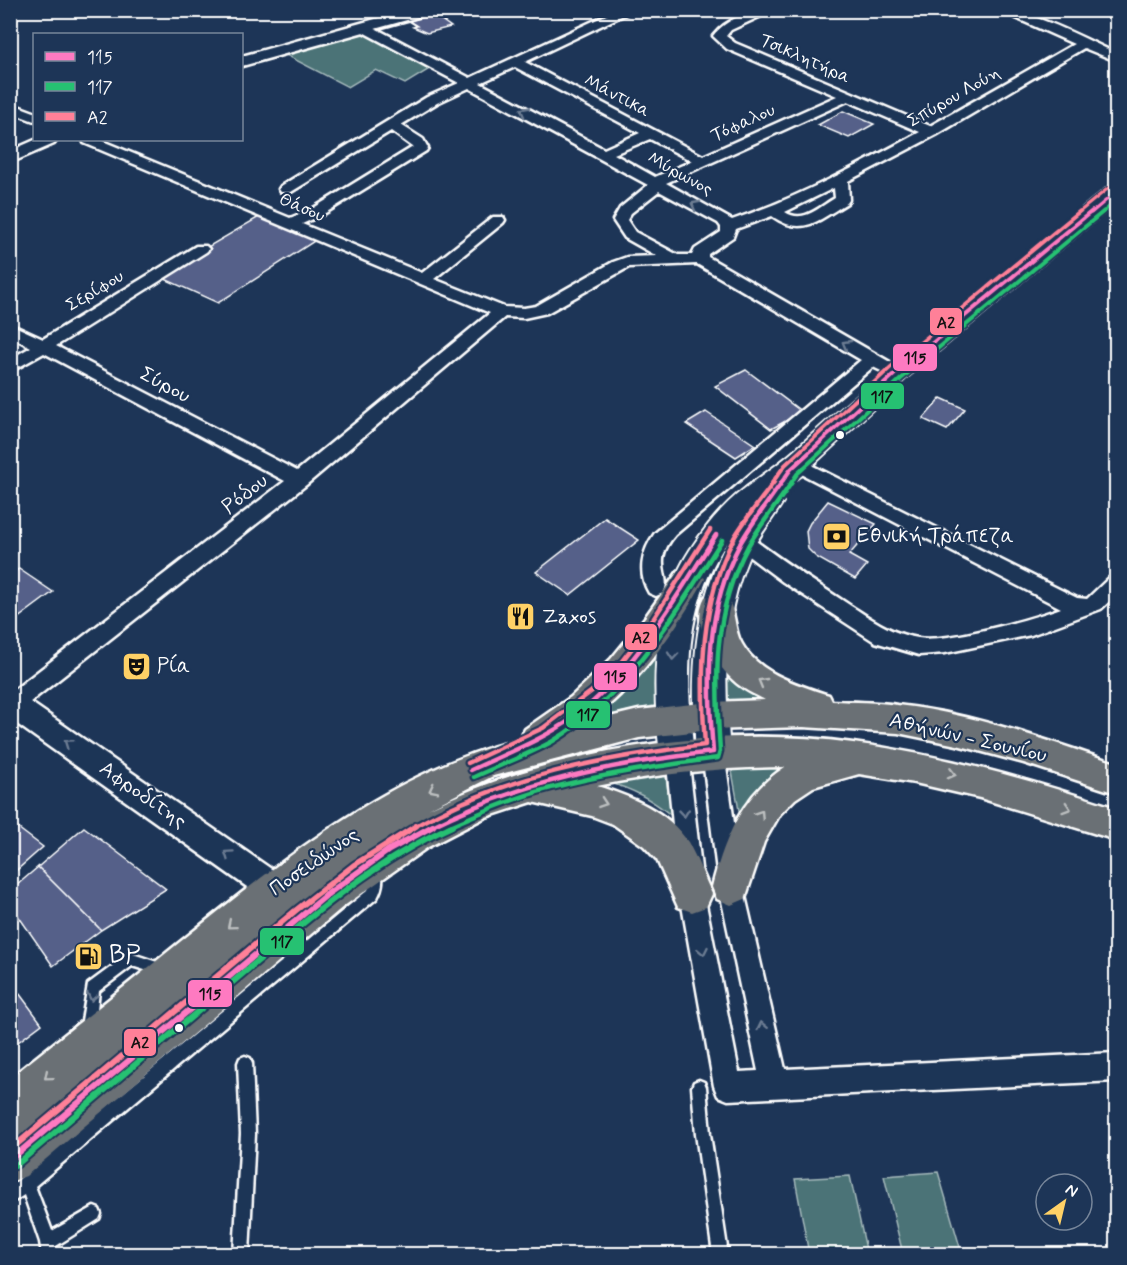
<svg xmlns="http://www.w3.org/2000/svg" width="1127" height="1265" font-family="Mynerve,sans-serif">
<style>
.green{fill:#4b7377;stroke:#a5b9bb;stroke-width:1.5}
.building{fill:#556189;stroke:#fff;stroke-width:1.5}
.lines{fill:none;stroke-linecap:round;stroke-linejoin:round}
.service-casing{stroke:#fff;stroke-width:5}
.minor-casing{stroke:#fff;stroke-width:5}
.tertiary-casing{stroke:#fff;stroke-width:5}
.secondary-casing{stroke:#fff;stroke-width:4}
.primary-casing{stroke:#fff;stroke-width:5}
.service{fill:#1d3557;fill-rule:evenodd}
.minor{fill:#1d3557;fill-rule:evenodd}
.tertiary{fill:#1d3557;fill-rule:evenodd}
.secondary{fill:#1d3557;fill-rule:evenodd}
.primary{fill:#6a7074;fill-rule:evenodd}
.bus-1-far3-casing{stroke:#1d3557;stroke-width:6}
.bus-1-far2-casing{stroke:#1d3557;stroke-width:8}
.bus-1-far1-casing{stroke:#1d3557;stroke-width:9}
.bus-1-casing{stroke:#1d3557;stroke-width:10}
.bus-2-far3-casing{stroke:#1d3557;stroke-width:6}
.bus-2-far2-casing{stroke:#1d3557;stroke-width:8}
.bus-2-far1-casing{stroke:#1d3557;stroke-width:9}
.bus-2-casing{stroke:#1d3557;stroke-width:10}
.bus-3-far3-casing{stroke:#1d3557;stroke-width:6}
.bus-3-far2-casing{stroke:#1d3557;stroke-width:8}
.bus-3-far1-casing{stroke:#1d3557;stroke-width:9}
.bus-3-casing{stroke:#1d3557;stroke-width:10}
.bus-1-far3{stroke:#fe7ac1;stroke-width:3}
.bus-1-far2{stroke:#fe7ac1;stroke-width:4}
.bus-1-far1{stroke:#fe7ac1;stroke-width:4.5}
.bus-1{stroke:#fe7ac1;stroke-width:6}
.bus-2-far3{stroke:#26c172;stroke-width:3}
.bus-2-far2{stroke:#26c172;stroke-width:4}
.bus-2-far1{stroke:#26c172;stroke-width:4.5}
.bus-2{stroke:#26c172;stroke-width:6}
.bus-3-far3{stroke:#ff8098;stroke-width:3}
.bus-3-far2{stroke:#ff8098;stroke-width:4}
.bus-3-far1{stroke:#ff8098;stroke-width:4.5}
.bus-3{stroke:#ff8098;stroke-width:6}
.oneway{stroke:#6c7c92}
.oneway2{stroke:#bcbfc0}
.bus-dot{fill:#fff;stroke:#1d3557;stroke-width:2}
.labels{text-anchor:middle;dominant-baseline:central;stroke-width:4.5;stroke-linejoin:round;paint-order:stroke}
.far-street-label{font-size:18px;fill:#fff;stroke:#1d3557}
.street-label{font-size:21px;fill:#fff;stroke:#1d3557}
.poi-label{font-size:21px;fill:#fff;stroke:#1d3557;text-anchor:start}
.near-poi-label{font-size:26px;fill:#fff;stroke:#1d3557;text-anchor:start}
.line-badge{stroke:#1d3557;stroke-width:2}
.pale-badge-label{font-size:16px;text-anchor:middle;font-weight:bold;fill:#111}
</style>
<rect width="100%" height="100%" fill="#1d3557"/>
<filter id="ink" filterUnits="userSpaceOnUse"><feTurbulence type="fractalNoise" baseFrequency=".0167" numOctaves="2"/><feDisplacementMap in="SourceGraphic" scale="12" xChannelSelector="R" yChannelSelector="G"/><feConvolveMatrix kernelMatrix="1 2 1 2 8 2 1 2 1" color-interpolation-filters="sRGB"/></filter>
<g filter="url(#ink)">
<path class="green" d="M373,30L436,65L405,84L376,70L348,87L284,54Z
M663,643L658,705L591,719L641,672Z
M725,666L771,699L725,702Z
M813,763L740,816L731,766Z
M665,772L672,816C651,799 633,789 607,782Z
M938,1172L962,1254H903L884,1176Z
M850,1176L867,1254H809L795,1179Z"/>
<path class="building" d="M433,14L451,27L427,33L413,27L417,26L409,21Z
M843,111L874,124L849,138L818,125Z
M259,217L316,240L218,303L158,276Z
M746,370L802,412L771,429L715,386Z
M941,398L965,409L947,430L923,419Z
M706,412L755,445L736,457L686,424Z
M828,501L876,524L849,555L867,565L855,579L816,557L808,549L806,531L810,523Z
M605,518L639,540L570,595L536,572Z
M19,569L53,592L10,624V575Z
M10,822L43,847L10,876Z
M84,827L166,889L101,930L38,867Z
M38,867L101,930L53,966L10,904V891Z
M16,989L42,1024L10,1048V993Z"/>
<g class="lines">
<defs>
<path id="service" d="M375,865L379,866C384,878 383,887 377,898L35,1186L52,1231L94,1207L99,1209L101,1214L99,1219L56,1246V1254H42L40,1242L24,1195L10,1204V1187L368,890C372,882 367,874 371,866Z
M130,953L169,966L171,970L169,974L164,976L132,966L99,991L95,1027L93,1032L88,1034L83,1032L81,1027L88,984Z
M245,1056L250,1058L252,1063L255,1134L249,1254H234L241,1134L238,1063L240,1058Z
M699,1080L704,1082L706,1087L710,1134L728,1254H713L696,1134L692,1087L694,1082Z"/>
<path id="minor" d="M617,10H634L525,62L703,156L837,96L727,49L713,36C727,18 751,10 774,10L731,30L726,36L735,43L930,126L1074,44L998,10C1032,10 1084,39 1116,53V61L1084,48L936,135L848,181L849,200L847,203C820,219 803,238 772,216L736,229L733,237L708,254V257L902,369L905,373L902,377L896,378L873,367L675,535C650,564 673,576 663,593L656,596L649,593C637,573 642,551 655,533L861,360L697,264L629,267L547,313L524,318L505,317L306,485L20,710L10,712V693L285,481L44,353L10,372V359L31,347L10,336V324L43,339L196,246H206L209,249L206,252L56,346L297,471L490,313L84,143L83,140H100L290,218L312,209L413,147L391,131L291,192H281L279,189L281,186L427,97L459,83L363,32V26H371L470,78ZM515,67L640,133L604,149L480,83ZM469,88L648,185L620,208L613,220L625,238L657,256L627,257L613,262L536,306L524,308L504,307L434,279L503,223L505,220L503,217H493L422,273L302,224L322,215L426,151L428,148L423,139L401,125L437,103ZM848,101L920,132C859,165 798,198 732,220L666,183ZM650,139L692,161L655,177L614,154ZM834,188L835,198C818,208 803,224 785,212ZM659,191L718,223L721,227V232L695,249L692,255H678L635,232L627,220L631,213Z
M10,103L34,112V121L10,112Z
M797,458L1077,598L1087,599L1109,578L1116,576V595L1101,609L1031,635L945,653L919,655L875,642L783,582L735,546L732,541L735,536L742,534L749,536C781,560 814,582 848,604C870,618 891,634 918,638C947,643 1031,619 1061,608L790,468L788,464L790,460Z
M713,743L721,745L724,752L743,887L785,1069L1116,1053V1081L728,1100L718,1096L714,1086L680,894L666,755L669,748L677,745L685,748L688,755L704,894L739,1072L758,1071L719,887L702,752L705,745Z"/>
<path id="tertiary" d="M408,10H434L432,13L242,66V56Z
M35,140H57L54,144L10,163V151Z
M10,692L20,695L300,889L305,899L300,909L289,914L278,909L10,719Z"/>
<path id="secondary" d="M1116,186V203L905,379L801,476L776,494L783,502C771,522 756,539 747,561C721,622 725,688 730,752L725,762L713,766L701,762L696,752C691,679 692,608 728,541C682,608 686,678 694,755L689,765L677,769L665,765C658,751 658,736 657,721C652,664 658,599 690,550C705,527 723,505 744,489C761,476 779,464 795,450C896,359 1002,274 1108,187Z"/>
<path id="primary" d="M689,567L700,571L705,579C676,631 637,685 589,722L639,710L710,702L765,700C754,694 742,689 733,680C714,662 690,623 705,597L716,594L727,597C735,610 734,625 739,638C753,672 798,685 829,695L832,701C854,702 876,702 897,705C972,713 1045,740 1116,763V793L1024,763L957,745L898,733L803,727L710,730L639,738L493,776L428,809C553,749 715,724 853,743C943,755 1030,780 1116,808V840L980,798L915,783L859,774L813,787L795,799L780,814L764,842L745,899L731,905L717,899L712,887C724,839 742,795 785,767C721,768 660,773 597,786C631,797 668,811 688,842C697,858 704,877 712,894L706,907L692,912L678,907L657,860L644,846L613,824L592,816L532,802L486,817L428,847L344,906L26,1176L10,1182V1131L15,1127L10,1129V1078C67,1033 124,987 180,942C282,860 391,771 520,739L525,729L571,697L611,659L646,616L678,571Z"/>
</defs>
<use href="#service" class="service-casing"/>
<use href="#minor" class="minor-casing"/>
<use href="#tertiary" class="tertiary-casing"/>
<use href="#secondary" class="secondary-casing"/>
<use href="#primary" class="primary-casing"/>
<use href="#service" class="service"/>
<use href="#minor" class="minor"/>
<use href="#tertiary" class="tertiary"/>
<use href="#secondary" class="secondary"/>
<use href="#primary" class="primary"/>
<defs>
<path id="bus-1-far3" d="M1091,213L1116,192"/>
<path id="bus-1-far2" d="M781,483L791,469L896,373L1092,211"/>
<path id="bus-1-far1" d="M471,770C505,754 542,740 573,718C633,674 676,597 716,535
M430,827C519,782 614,763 713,752C707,678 705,609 741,542C753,521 769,501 782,482"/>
<path id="bus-1" d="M10,1160L329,893L389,850L433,826"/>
<path id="bus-2-far3" d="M1102,213L1116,201"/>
<path id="bus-2-far2" d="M791,483L797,474L901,379L1104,211"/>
<path id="bus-2-far1" d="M474,777C500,765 528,755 553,741C629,695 675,613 722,540
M448,827C482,812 516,797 551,788C606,773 662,766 718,758L720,751C715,679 712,612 748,546C761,524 778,503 792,482"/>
<path id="bus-2" d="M15,1166C88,1104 161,1043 234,981C302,924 370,863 452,826"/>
<path id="bus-3-far3" d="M1078,213L1111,186"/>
<path id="bus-3-far2" d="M772,483L785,465L891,367L1080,211"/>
<path id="bus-3-far1" d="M468,763L543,728L592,691L622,661L647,629L710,530
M414,827C502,776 605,757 705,745C700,674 700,603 734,538C745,519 761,500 774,482"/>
<path id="bus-3" d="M10,1150L295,911L354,865L416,826"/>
</defs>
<use href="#bus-1-far3" class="bus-1-far3-casing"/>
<use href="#bus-1-far2" class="bus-1-far2-casing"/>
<use href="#bus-1-far1" class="bus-1-far1-casing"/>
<use href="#bus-1" class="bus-1-casing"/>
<use href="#bus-2-far3" class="bus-2-far3-casing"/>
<use href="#bus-2-far2" class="bus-2-far2-casing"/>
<use href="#bus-2-far1" class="bus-2-far1-casing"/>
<use href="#bus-2" class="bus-2-casing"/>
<use href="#bus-3-far3" class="bus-3-far3-casing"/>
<use href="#bus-3-far2" class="bus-3-far2-casing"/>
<use href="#bus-3-far1" class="bus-3-far1-casing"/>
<use href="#bus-3" class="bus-3-casing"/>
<use href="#bus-1-far3" class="bus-1-far3"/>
<use href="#bus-1-far2" class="bus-1-far2"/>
<use href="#bus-1-far1" class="bus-1-far1"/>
<use href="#bus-1" class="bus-1"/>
<use href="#bus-2-far3" class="bus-2-far3"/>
<use href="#bus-2-far2" class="bus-2-far2"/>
<use href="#bus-2-far1" class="bus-2-far1"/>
<use href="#bus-2" class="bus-2"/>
<use href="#bus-3-far3" class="bus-3-far3"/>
<use href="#bus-3-far2" class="bus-3-far2"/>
<use href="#bus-3-far1" class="bus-3-far1"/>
<use href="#bus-3" class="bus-3"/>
</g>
<defs><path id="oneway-chevron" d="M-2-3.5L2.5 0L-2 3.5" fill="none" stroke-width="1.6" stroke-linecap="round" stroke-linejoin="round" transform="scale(1.5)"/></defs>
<g class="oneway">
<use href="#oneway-chevron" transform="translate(524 111) rotate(-152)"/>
<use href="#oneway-chevron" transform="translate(695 205) rotate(-152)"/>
<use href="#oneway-chevron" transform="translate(846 344) rotate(-150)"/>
<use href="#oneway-chevron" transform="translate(673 656) rotate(95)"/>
<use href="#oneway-chevron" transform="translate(68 743) rotate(-145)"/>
<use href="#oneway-chevron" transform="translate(684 813) rotate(84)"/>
<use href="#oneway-chevron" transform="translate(228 854) rotate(-145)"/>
<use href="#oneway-chevron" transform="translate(703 951) rotate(79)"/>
<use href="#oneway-chevron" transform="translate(92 997) rotate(101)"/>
<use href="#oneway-chevron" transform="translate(762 1026) rotate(-102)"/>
</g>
<g class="oneway2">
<use href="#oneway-chevron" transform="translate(762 682) rotate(-150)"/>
<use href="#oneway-chevron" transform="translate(952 774) rotate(14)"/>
<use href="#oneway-chevron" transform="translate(433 789) rotate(153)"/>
<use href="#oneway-chevron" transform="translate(603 803) rotate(19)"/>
<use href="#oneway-chevron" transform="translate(1067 808) rotate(18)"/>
<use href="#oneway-chevron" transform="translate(760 814) rotate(-57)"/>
<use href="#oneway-chevron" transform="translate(231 925) rotate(140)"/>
<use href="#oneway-chevron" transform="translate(48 1076) rotate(140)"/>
</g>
</g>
<defs>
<symbol id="bank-square" viewBox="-11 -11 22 22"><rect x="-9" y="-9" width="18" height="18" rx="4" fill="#ffd166" stroke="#1d3557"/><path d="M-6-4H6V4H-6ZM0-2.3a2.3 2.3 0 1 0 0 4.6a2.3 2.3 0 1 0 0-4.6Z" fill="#111"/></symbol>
<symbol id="restaurant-square" viewBox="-11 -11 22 22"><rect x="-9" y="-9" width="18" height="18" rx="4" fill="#ffd166" stroke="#1d3557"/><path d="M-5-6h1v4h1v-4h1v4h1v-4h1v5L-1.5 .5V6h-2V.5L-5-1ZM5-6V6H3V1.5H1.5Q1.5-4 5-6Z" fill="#111"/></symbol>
<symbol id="theatre-square" viewBox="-11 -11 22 22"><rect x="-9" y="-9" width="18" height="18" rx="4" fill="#ffd166" stroke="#1d3557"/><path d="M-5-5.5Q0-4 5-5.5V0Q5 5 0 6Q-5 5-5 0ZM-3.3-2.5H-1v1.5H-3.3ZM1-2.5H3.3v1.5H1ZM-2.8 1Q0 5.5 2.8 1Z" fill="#111"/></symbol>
<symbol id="fuel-square" viewBox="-11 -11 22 22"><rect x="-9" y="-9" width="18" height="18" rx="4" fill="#ffd166" stroke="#1d3557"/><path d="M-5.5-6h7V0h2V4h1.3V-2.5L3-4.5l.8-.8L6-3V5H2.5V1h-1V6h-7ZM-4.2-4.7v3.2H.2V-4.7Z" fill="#111"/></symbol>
</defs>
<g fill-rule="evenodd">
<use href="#bank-square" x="820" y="520" width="33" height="33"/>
<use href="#restaurant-square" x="504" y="600" width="33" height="33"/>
<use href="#theatre-square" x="120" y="650" width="33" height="33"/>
<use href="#fuel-square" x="72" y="940" width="33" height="33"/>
</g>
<g class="bus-dot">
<circle cx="840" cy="435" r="5"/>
<circle cx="179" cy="1028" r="5"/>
</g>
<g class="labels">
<g class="far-street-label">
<text transform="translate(805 59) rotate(24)">Τσικλητήρα</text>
<text transform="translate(617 96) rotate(28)">Μάντικα</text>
<text transform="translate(954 97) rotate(-30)">Σπύρου Λούη</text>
<text transform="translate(743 123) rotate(-24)">Τόφαλου</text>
<text transform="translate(680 174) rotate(29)">Μύρωνος</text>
<text transform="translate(302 208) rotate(23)">Θάσου</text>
<text transform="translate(95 291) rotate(-31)">Σερίφου</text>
</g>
<g class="street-label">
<text transform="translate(165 385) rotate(28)">Σύρου</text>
<text transform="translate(245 494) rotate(-38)">Ρόδου</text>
<text transform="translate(968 738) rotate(13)">Αθήνών - Σουνίου</text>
<text transform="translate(143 795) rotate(35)">Αφροδίτης</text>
<text transform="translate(314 862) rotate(-35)">Ποσειδώνος</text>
</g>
<g class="poi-label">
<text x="857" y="536">Εθνική Τράπεζα</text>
<text x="542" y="617">Zaxos</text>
<text x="157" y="666">Ρία</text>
</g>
<g class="near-poi-label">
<text x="109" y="956">BP</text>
</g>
</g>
<g class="line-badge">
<rect x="929" y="307" width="34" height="29" rx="6" fill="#ff8098"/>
<rect x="892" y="343" width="46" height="29" rx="6" fill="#fe7ac1"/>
<rect x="860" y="382" width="45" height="28" rx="6" fill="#26c172"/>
<rect x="624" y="623" width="34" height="28" rx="6" fill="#ff8098"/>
<rect x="593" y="662" width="45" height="29" rx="6" fill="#fe7ac1"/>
<rect x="565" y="700" width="46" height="29" rx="6" fill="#26c172"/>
<rect x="259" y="927" width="46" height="29" rx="6" fill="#26c172"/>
<rect x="187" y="979" width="46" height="29" rx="6" fill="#fe7ac1"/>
<rect x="123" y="1028" width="34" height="29" rx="6" fill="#ff8098"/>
</g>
<g class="pale-badge-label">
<text x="946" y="328">Α2</text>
<text x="915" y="363">115</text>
<text x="882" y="402">117</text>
<text x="641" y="643">Α2</text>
<text x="615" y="682">115</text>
<text x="588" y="720">117</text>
<text x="282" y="947">117</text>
<text x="210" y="999">115</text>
<text x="140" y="1048">Α2</text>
</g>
<rect width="1127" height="1265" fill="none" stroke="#1d3557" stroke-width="36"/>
<rect x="18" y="18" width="1091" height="1229" fill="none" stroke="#fff" stroke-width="2" filter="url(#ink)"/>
<rect x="33" y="33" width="210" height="108" fill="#1d3557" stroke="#77869a" stroke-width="1.5"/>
<rect x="45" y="52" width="30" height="9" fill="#fe7ac1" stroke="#77869a" stroke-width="1.5"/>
<text x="87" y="63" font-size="18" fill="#ffffff">115</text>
<rect x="45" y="82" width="30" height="9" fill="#26c172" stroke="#77869a" stroke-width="1.5"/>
<text x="87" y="93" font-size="18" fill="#ffffff">117</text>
<rect x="45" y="112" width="30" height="9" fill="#ff8098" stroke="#77869a" stroke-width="1.5"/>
<text x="87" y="123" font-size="18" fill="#ffffff">Α2</text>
<g transform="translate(1064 1202) rotate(34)"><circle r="28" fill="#1d3557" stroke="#77869a" stroke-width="1.5"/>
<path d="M0-4.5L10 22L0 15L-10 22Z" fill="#ffd166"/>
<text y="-9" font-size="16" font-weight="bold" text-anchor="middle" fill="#ffffff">N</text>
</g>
</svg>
